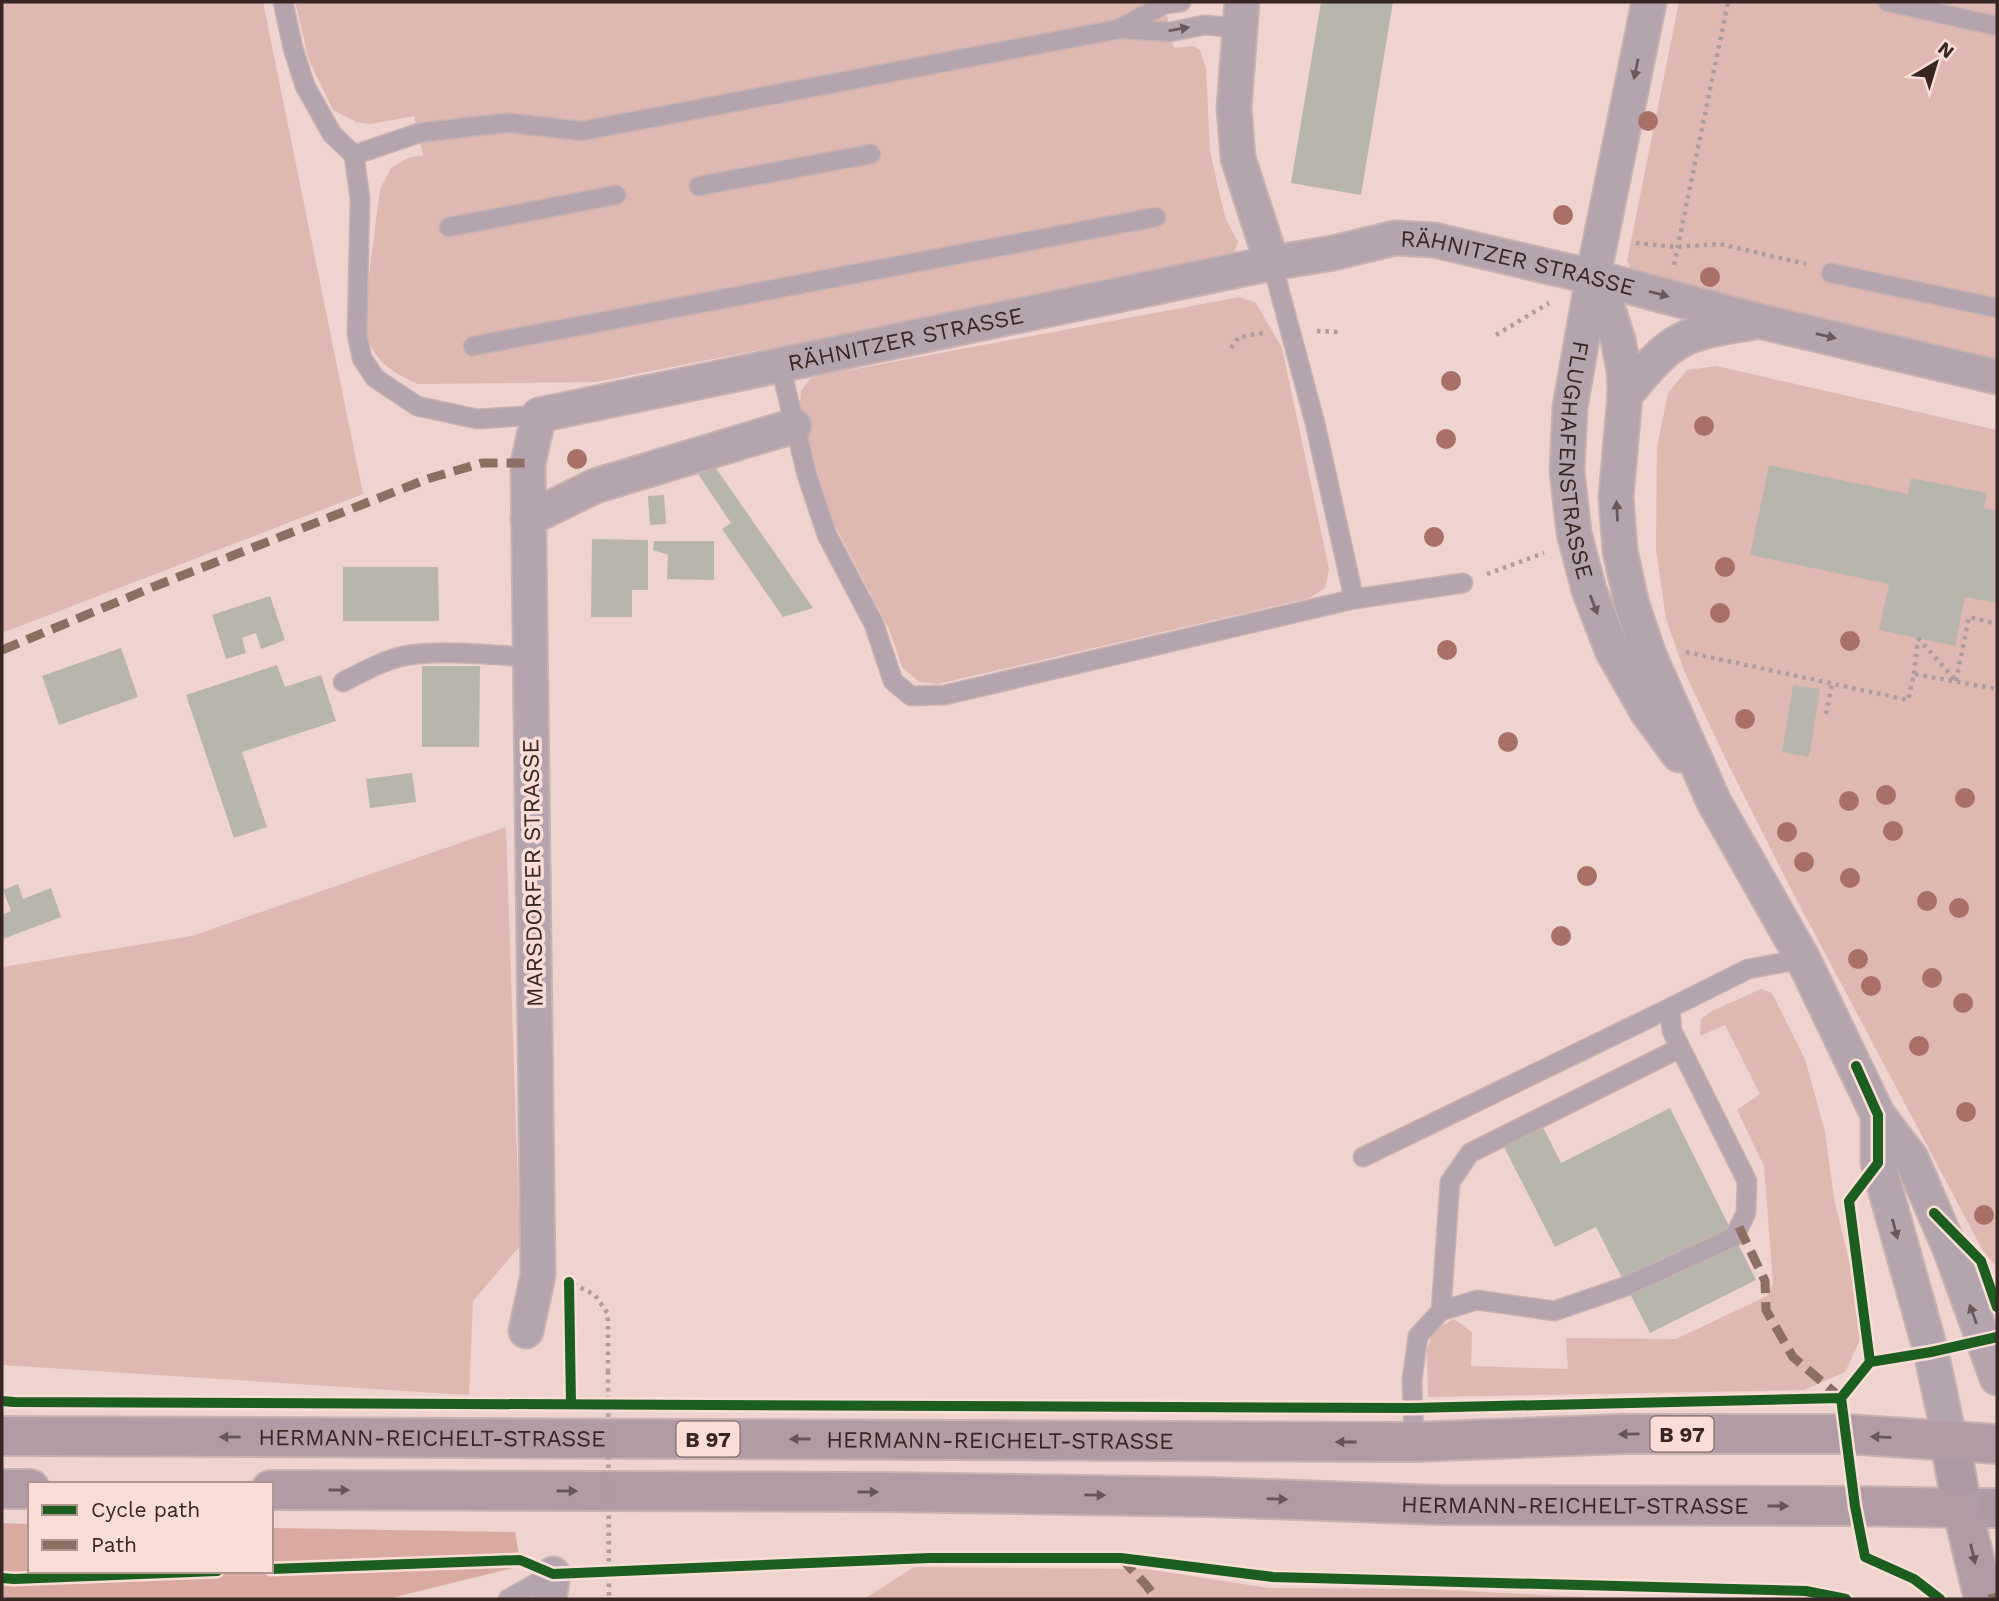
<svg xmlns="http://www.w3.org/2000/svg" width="1999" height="1601" font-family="'Work Sans',sans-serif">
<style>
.green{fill:#dfb8b2}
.forest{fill:#daa9a1}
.building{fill:#b8b6ac}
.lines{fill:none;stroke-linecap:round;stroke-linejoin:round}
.service-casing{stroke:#c7b2af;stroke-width:21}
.minor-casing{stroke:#c7b2af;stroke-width:37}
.secondary-casing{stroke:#c7b2af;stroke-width:42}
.primary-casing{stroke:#c7b2af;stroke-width:42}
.path{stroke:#ad9da2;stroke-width:4.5;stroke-dasharray:3.5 5;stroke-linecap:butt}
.service{stroke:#b4a4ae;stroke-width:18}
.minor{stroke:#b4a4ae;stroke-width:33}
.secondary{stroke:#ac9aa5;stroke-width:38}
.primary{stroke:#b19ca6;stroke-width:38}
.path-bridge{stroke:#ad9da2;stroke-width:4.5;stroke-dasharray:3.5 5;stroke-linecap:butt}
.quiet{stroke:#8d6e63;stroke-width:9;stroke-dasharray:18 9;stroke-linecap:butt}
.cycleway-casing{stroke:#fbddd7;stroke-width:15}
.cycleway{stroke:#1b5e20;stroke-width:10}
.tree{fill:#a9706a}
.oneway{fill:#6a585b}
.oneway2{fill:#685557}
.labels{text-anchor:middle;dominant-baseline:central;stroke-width:7;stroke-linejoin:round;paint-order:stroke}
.shield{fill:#fbddd7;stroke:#725d59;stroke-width:2}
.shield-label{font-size:21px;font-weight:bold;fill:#382623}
.street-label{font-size:23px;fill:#382623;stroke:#fbddd7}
</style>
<rect width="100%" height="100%" fill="#eed3cf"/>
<path class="green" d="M2,2H263L363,494L2,633Z
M295,2H1164L1174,48L1194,46L1200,50L1206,68L1210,150L1218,188L1226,220L1238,242L1233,256L1132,277L596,382L418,384C386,370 370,357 363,322L380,189L391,168L408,158L423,155L414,116L371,124L356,122L333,110L309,60Z
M1679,2H1997V363L1776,317L1632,272L1627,261Z
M1240,297L1256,303L1282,348L1329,569L1325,588L1310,598L938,684L919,682L902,667L889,629L833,522L799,412L801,391L810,379L823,375Z
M1716,366L1997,430V1267L1983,1251L1792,891L1729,766L1685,673L1666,619L1656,549L1657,447L1668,393L1687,370Z
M506,827L520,1246L473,1301L469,1395L2,1365V967L192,936Z
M1761,989L1772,993L1805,1059L1825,1132L1834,1198L1852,1274L1860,1340L1845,1372L1804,1390L1428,1397L1427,1349L1434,1330L1454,1319L1472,1332L1471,1366L1568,1369L1566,1338L1676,1339L1767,1296L1773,1283L1764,1166L1737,1110L1760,1094L1725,1025L1700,1036L1701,1019L1712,1011Z
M914,1567L1146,1569L1269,1588L1421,1589L1626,1599H864Z"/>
<path class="forest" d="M2,1523L30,1524V1571H271V1528L515,1532L521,1566L387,1599H2Z"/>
<path class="building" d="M1321,2H1393L1361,195L1291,183Z
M711,461L813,608L783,617L722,529L731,523L694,468Z
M1769,465L1908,494L1911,478L1987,493L1984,508L1997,511V603L1965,597L1955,646L1879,630L1889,584L1750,555Z
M664,495L666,524L650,525L648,496Z
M592,539L648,540V590H632V617H591Z
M654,541H714V580L667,579L668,555L653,550Z
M343,567H438L439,621H343Z
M270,596L285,640L261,649L256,633L242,638L246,653L226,659L212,615Z
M121,648L138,697L59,725L42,676Z
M277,665L285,687L321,675L336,721L242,752L267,827L234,838L186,695Z
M422,666H480L479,747H422Z
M1793,685L1820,689L1809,757L1782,752Z
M412,773L416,802L370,808L366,779Z
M18,884L23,899L51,888L61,917L3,939L2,915L11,911L3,890Z
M1670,1108L1756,1280L1650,1333L1596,1227L1555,1247L1502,1143L1541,1123L1561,1163Z"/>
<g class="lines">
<defs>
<path id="service" d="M283,2L293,48L305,86L332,134L354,155L360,199L357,334L362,358L375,378L417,406L477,419L539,415
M1888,2L1997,26
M1119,29L1165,4L1181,2
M354,155L419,133L477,126L510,123L582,131L1119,29L1170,32L1204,25L1239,28
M699,186L871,154
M449,227L616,195
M1272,263L1315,423L1354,599
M1831,273L1997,308
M473,346L1156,217
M780,365L807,475L827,535L874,624L893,681L911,696L945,695L1354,599L1463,583
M343,682C362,672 388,658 409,655C449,650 490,655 530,657
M1363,1157L1670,1008
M1441,1311L1450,1182L1470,1153L1680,1048
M1414,1442L1412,1380L1418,1336L1441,1311L1477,1300L1554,1311L1624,1287L1734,1237L1746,1213L1747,1181L1672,1031L1670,1008L1748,969L1803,959
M508,1599L553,1574"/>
<g id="minor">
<path d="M1242,2L1234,108L1238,158L1272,263"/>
<path id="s1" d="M1649,2L1593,277L1570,407L1567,471L1574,533L1589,590L1612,650L1648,713L1679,755"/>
<path d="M1593,277L1608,309L1618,340L1624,370L1625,395L1616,497L1620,551L1632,605L1649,655L1714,802L1803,959L1878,1115L1911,1158L1951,1251L1997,1378"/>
<path d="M1625,395C1645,372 1665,343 1696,334C1713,328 1732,326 1750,323"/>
<path d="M528,519L595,486L794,426"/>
<path d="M1878,1115V1163L1931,1352L1950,1441"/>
<path id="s2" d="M526,1331L538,1275L528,463L539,415L1272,263L1333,253L1395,238L1434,240L1593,277L1759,321L1997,377"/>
<path d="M549,1599L553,1574"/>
</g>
<path id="secondary" d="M1950,1441L1962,1508H1997"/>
<g id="primary">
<path id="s3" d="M2,1436L1414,1442L1625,1434H1845L1997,1444"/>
<path d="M2,1489H30"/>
<path id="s4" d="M271,1490L883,1492L1209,1497L1440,1505L1855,1506L1962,1508L1984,1599"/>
</g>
</defs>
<use href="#service" class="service-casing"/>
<use href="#minor" class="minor-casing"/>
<use href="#secondary" class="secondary-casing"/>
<use href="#primary" class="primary-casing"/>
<path class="path" d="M1636,243L1676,247L1720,244L1806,264
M1674,265L1728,2
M1317,331L1340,332
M1496,335L1549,303
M1231,348L1239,337L1263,333
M1487,574L1544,553
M1918,638L1956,681
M1686,652L1908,700L1914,674L1997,689
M1914,674L1918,639
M1956,681L1969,617L1997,624
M1826,714L1832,684
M573,1284L595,1295L608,1314V1371"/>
<use href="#service" class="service"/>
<use href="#minor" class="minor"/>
<use href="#secondary" class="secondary"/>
<use href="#primary" class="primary"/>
<path class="path-bridge" d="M608,1371L609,1599"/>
<path class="quiet" d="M2,650L158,585L427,479L482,463H528
M1739,1227L1765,1281L1766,1310L1793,1357L1841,1398
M1121,1558L1147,1586L1156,1599
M1989,1599L1997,1597"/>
<defs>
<path id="cycleway" d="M1856,1066L1878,1115V1163L1849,1201L1870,1362
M1934,1213L1981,1261L1997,1307
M569,1282L571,1404
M2,1401L14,1402L1412,1408L1841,1398
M271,1569L520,1560L553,1574L929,1558H1121L1273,1577L1806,1591L1846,1599
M2,1578L14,1579L217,1571
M1940,1599L1914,1579L1865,1557L1855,1506L1841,1398L1870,1362L1931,1352L1997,1337"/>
</defs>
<use href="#cycleway" class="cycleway-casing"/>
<use href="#cycleway" class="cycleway"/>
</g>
<g class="tree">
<circle cx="1648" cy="121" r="10"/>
<circle cx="1563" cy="215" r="10"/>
<circle cx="1710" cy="277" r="10"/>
<circle cx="1451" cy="381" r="10"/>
<circle cx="1704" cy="426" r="10"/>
<circle cx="1446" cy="439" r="10"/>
<circle cx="577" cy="459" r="10"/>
<circle cx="1434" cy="537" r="10"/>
<circle cx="1725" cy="567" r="10"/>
<circle cx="1720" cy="613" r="10"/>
<circle cx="1850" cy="641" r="10"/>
<circle cx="1447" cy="650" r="10"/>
<circle cx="1745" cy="719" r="10"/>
<circle cx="1508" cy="742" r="10"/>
<circle cx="1886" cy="795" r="10"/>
<circle cx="1965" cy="798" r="10"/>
<circle cx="1849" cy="801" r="10"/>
<circle cx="1893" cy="831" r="10"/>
<circle cx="1787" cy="832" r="10"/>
<circle cx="1804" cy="862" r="10"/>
<circle cx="1587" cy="876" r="10"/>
<circle cx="1850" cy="878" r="10"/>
<circle cx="1927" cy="901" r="10"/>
<circle cx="1959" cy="908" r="10"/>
<circle cx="1561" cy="936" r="10"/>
<circle cx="1858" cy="959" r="10"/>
<circle cx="1932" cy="978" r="10"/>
<circle cx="1871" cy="986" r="10"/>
<circle cx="1963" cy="1003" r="10"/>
<circle cx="1919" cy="1046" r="10"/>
<circle cx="1966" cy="1112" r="10"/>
<circle cx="1984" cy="1215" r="10"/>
</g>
<defs><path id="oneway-solid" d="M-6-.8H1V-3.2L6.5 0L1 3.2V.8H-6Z" transform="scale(1.75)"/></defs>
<g class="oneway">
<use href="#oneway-solid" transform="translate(1179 29) rotate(-10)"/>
<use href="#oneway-solid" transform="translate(1636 69) rotate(102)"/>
<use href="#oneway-solid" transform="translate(1659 294) rotate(15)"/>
<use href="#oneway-solid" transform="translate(1826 336) rotate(13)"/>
<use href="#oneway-solid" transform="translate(1617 511) rotate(-93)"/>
<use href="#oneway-solid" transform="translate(1594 605) rotate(69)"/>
<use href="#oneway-solid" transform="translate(1895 1229) rotate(75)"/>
<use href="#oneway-solid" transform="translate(1973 1314) rotate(-110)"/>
</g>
<g class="oneway2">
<use href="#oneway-solid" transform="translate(1629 1434) rotate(179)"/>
<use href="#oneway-solid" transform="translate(230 1437) rotate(-180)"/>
<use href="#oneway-solid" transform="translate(1881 1437) rotate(-177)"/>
<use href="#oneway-solid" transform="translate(800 1439) rotate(-180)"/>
<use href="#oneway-solid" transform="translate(1346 1442) rotate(-180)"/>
<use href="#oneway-solid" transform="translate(339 1490)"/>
<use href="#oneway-solid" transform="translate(567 1491)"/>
<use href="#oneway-solid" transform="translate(868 1492)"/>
<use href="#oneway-solid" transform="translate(1095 1495) rotate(1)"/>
<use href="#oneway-solid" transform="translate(1277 1499) rotate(2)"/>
<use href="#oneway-solid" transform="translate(1778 1506)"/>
<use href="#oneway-solid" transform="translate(1973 1554) rotate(77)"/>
</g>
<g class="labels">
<g class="shield">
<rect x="1650.5" y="1416.5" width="63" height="35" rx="5"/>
<rect x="676.5" y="1421.5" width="63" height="35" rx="5"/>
</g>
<g class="shield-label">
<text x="1682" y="1434">B 97</text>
<text x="708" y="1439">B 97</text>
</g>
<g class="street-label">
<text stroke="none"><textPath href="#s2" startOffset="1918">RÄHNITZER STRASSE</textPath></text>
<text stroke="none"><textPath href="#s2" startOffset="1293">RÄHNITZER STRASSE</textPath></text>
<text stroke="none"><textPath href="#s1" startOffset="466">FLUGHAFENSTRASSE</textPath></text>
<text transform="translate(533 873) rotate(-91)">MARSDORFER STRASSE</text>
<text stroke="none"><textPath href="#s3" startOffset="430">HERMANN-REICHELT-STRASSE</textPath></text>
<text stroke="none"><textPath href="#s3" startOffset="998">HERMANN-REICHELT-STRASSE</textPath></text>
<text stroke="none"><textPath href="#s4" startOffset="1304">HERMANN-REICHELT-STRASSE</textPath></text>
</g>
</g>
<rect width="1999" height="1601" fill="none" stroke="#382623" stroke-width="7"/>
<rect x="28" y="1482" width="245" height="91" fill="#fbddd7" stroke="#ad948f" stroke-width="2"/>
<rect x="42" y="1505" width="35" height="10" fill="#1b5e20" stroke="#ad948f" stroke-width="2"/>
<text x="91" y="1517" font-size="21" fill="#382623">Cycle path</text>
<rect x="42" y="1540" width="35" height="10" fill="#8d6e63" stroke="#ad948f" stroke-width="2"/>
<text x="91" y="1552" font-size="21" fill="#382623">Path</text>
<g transform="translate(1936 63) rotate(38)" stroke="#fbddd7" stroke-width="5" paint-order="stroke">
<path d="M0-5L12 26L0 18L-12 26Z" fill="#382623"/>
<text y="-10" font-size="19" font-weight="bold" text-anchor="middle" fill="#382623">N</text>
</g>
</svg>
